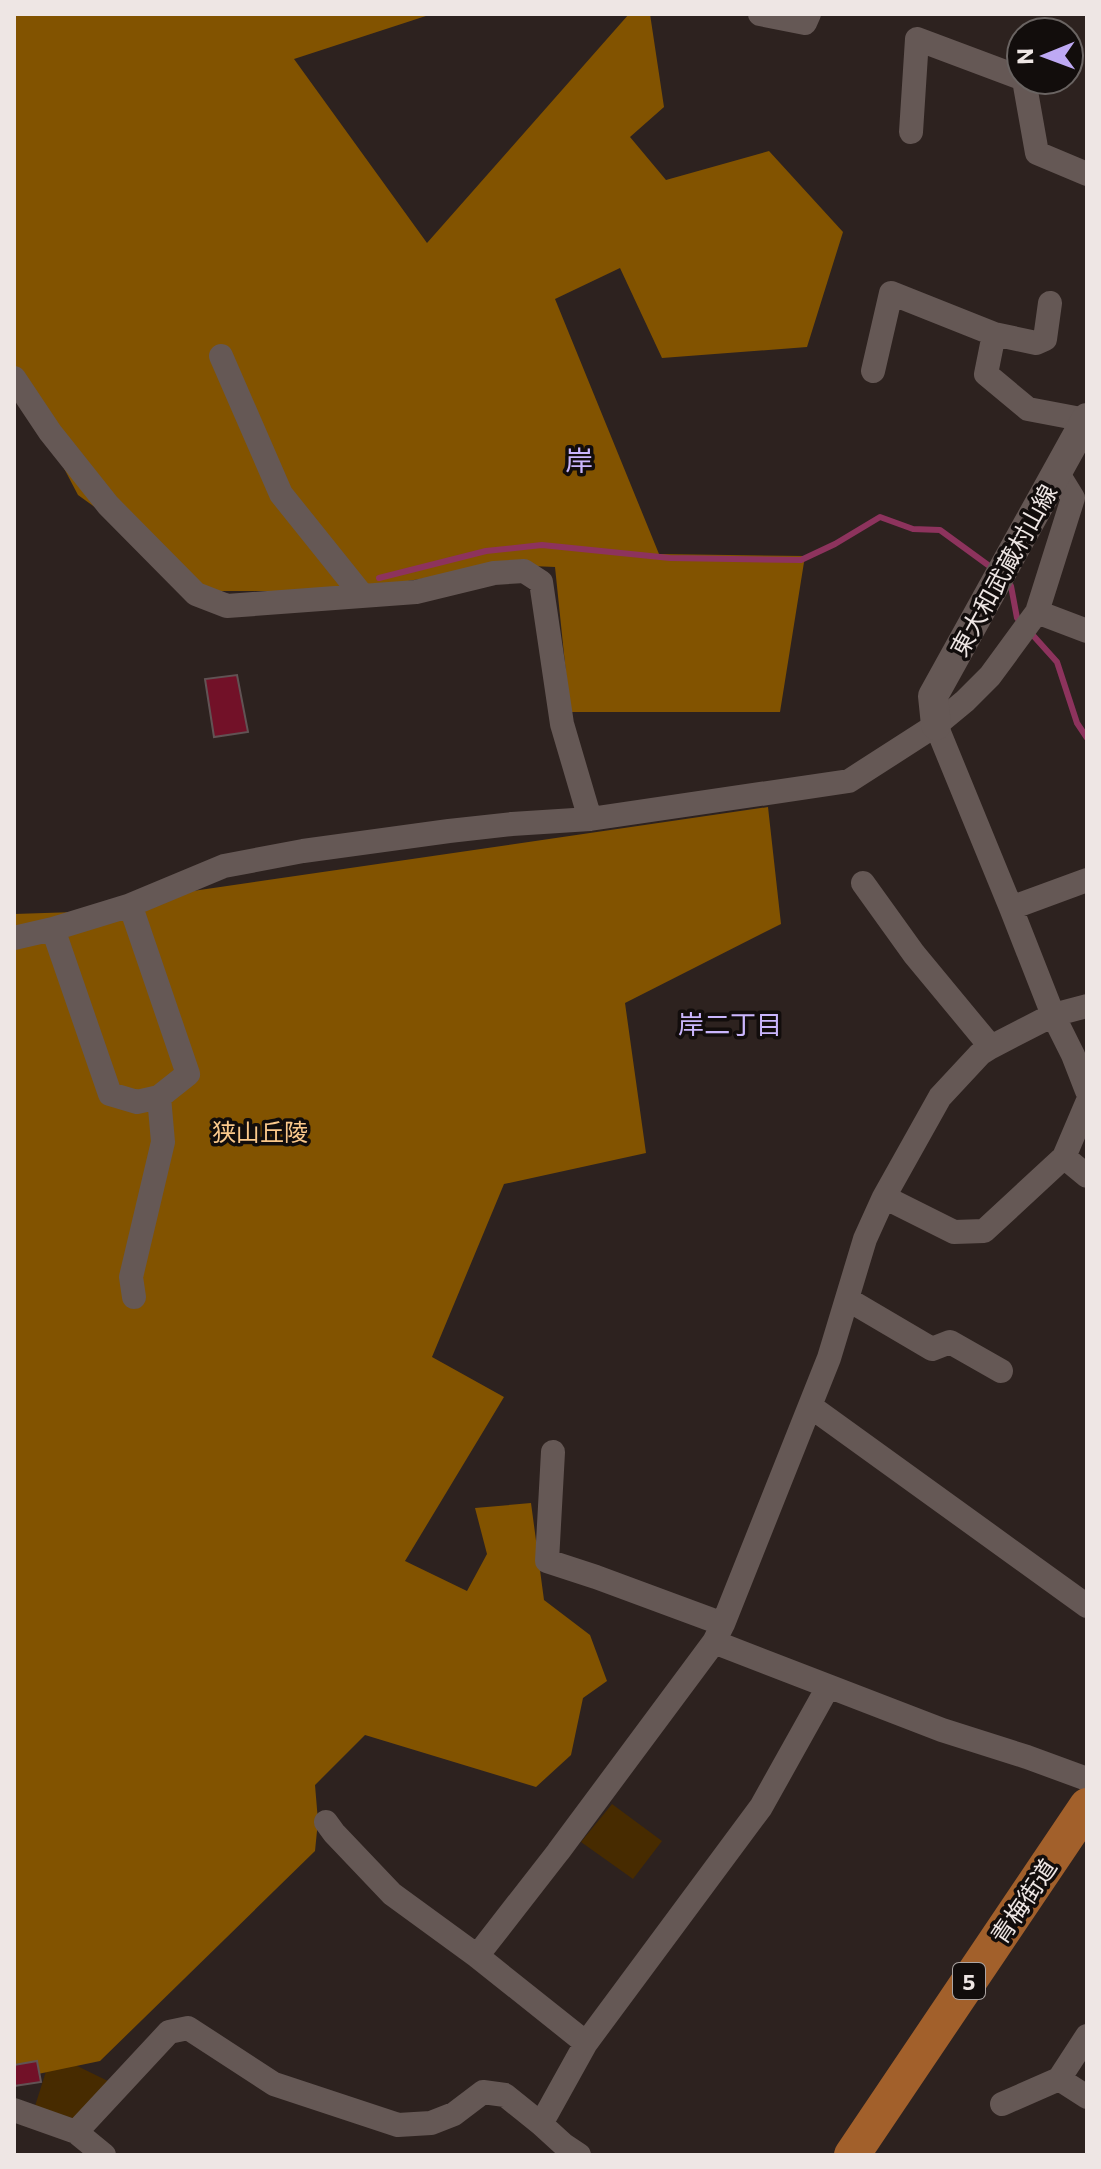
<svg xmlns="http://www.w3.org/2000/svg" width="1101" height="2169" font-family="Commissioner,'Noto Sans JP',sans-serif">
<style>
.green{fill:#472b00}
.forest{fill:#825300}
.lines{fill:none;stroke-linecap:round;stroke-linejoin:round}
.stream{stroke:#8d335d;stroke-width:6}
.building{fill:#721128;stroke:#615354;stroke-width:2}
.minor{stroke:#655855;stroke-width:24}
.tertiary{stroke:#655855;stroke-width:30}
.primary{stroke:#a2602b;stroke-width:36}
.labels{text-anchor:middle;dominant-baseline:central;stroke-width:7;stroke-linejoin:round;paint-order:stroke}
.shield{fill:#120d0c;stroke:#aca5a3;stroke-width:2}
.shield-label{font-size:22px;font-weight:bold;fill:#eee6e4}
.street-label{font-size:24px;fill:#eee6e4;stroke:#120d0c}
.park-label{font-size:24px;fill:#fbc98c;stroke:#120d0c}
.neighbourhood-label{font-size:26px;fill:#cab6fd;stroke:#120d0c}
.quarter-label{font-size:28px;fill:#cab6fd;stroke:#120d0c}
</style>
<rect width="100%" height="100%" fill="#2d221f"/>
<path class="green" d="M612,1804L662,1841L633,1879L581,1842Z
M67,2061L110,2082L75,2119L35,2106L48,2065Z"/>
<path class="forest" d="M14,14H432L294,59L427,243L629,14H650L664,107L630,137L666,180L769,151L843,232L807,347L662,358L620,268L555,299L659,554L805,556L780,712H570L555,567L507,565L346,591H211L78,495L14,373Z
M768,807L781,924L625,1003L646,1153L504,1184L432,1357L504,1397L405,1561L467,1591L487,1554L475,1508L531,1503L544,1600L590,1635L607,1681L583,1698L571,1755L536,1787L365,1735L315,1785L318,1821L315,1851L100,2061L14,2079V914L106,911L186,892Z"/>
<g class="lines">
<path class="stream" d="M379,578L486,551L542,545L670,558L801,560L835,544L880,517L913,529L940,530L988,565
M1011,586L1017,618L1023,624
M1030,632L1057,662L1077,723L1087,738"/>
</g>
<path class="building" d="M237,675L248,732L214,737L205,679Z
M37,2061L41,2082L14,2086V2065Z"/>
<g class="lines">
<path class="minor" d="M760,14L805,23L809,14
M1024,80L1037,153L1087,174
M911,132L917,39L1021,78
M994,334L1036,343L1045,339L1050,303
M221,356L281,494L362,595
M873,371L891,293L994,334L986,374L1028,409L1086,420
M14,378L50,432L108,505L196,594L227,606L416,592L494,573L524,571L541,582L562,724L590,819
M1037,612L1087,631
M936,725L1011,908L1053,1015L1073,1055L1087,1091
M863,883L914,954L991,1047
M1011,908L1087,880
M53,929L110,1094L137,1102L159,1097L188,1074L133,913L128,906
M14,938L53,929L128,906L224,866L303,851L449,831L512,824L590,819L849,781L936,725L965,701L990,676L1037,612L1073,498L1057,472
M1087,1103L1064,1157L1087,1176
M884,1197L954,1232L984,1231L1064,1157
M134,1297L131,1277L163,1142L159,1097
M847,1299L932,1349L950,1342L1001,1371
M810,1406L1087,1606
M553,1452L547,1561L596,1577L723,1624
M714,1642L942,1730L1027,1757L1087,1779
M326,1822L334,1833L392,1894L477,1956L586,2043
M477,1956L558,1852L714,1642L723,1624L829,1358L865,1239L884,1197L940,1097L980,1054L991,1047L1053,1015L1087,1006
M1087,2036L1059,2079L1087,2097
M1002,2104L1059,2079
M14,2110L76,2132L104,2155
M76,2132L169,2032L188,2028L274,2084L398,2125L431,2123L454,2114L483,2092L505,2095L541,2124
M579,2155L564,2145L541,2124L586,2043L761,1807L828,1687"/>
<path class="tertiary" d="M936,725L933,696L1087,418"/>
<path class="primary" d="M852,2155L1087,1806"/>
</g>
<g class="labels">
<rect class="shield" x="953" y="1963" width="32" height="36" rx="6"/>
<g class="shield-label">
<text x="969" y="1981">5</text>
</g>
<g class="street-label">
<text transform="translate(1003 570) rotate(-61)">東大和武蔵村山線</text>
<text transform="translate(1023 1901) rotate(-56)">青梅街道</text>
</g>
<g class="park-label">
<text x="260" y="1131">狭山丘陵</text>
</g>
<g class="neighbourhood-label">
<text x="730" y="1023">岸二丁目</text>
</g>
<g class="quarter-label">
<text x="579" y="460">岸</text>
</g>
</g>
<rect width="1101" height="2169" fill="none" stroke="#eee6e4" stroke-width="32"/>
<g transform="translate(1045 56) rotate(269)"><circle r="38" fill="#120d0c" stroke="#6a6462" stroke-width="2"/>
<path d="M0-6L14 30L0 20L-14 30Z" fill="#bea9f4"/>
<text y="-12" font-size="22" font-weight="bold" text-anchor="middle" fill="#eee6e4">N</text>
</g>
</svg>
